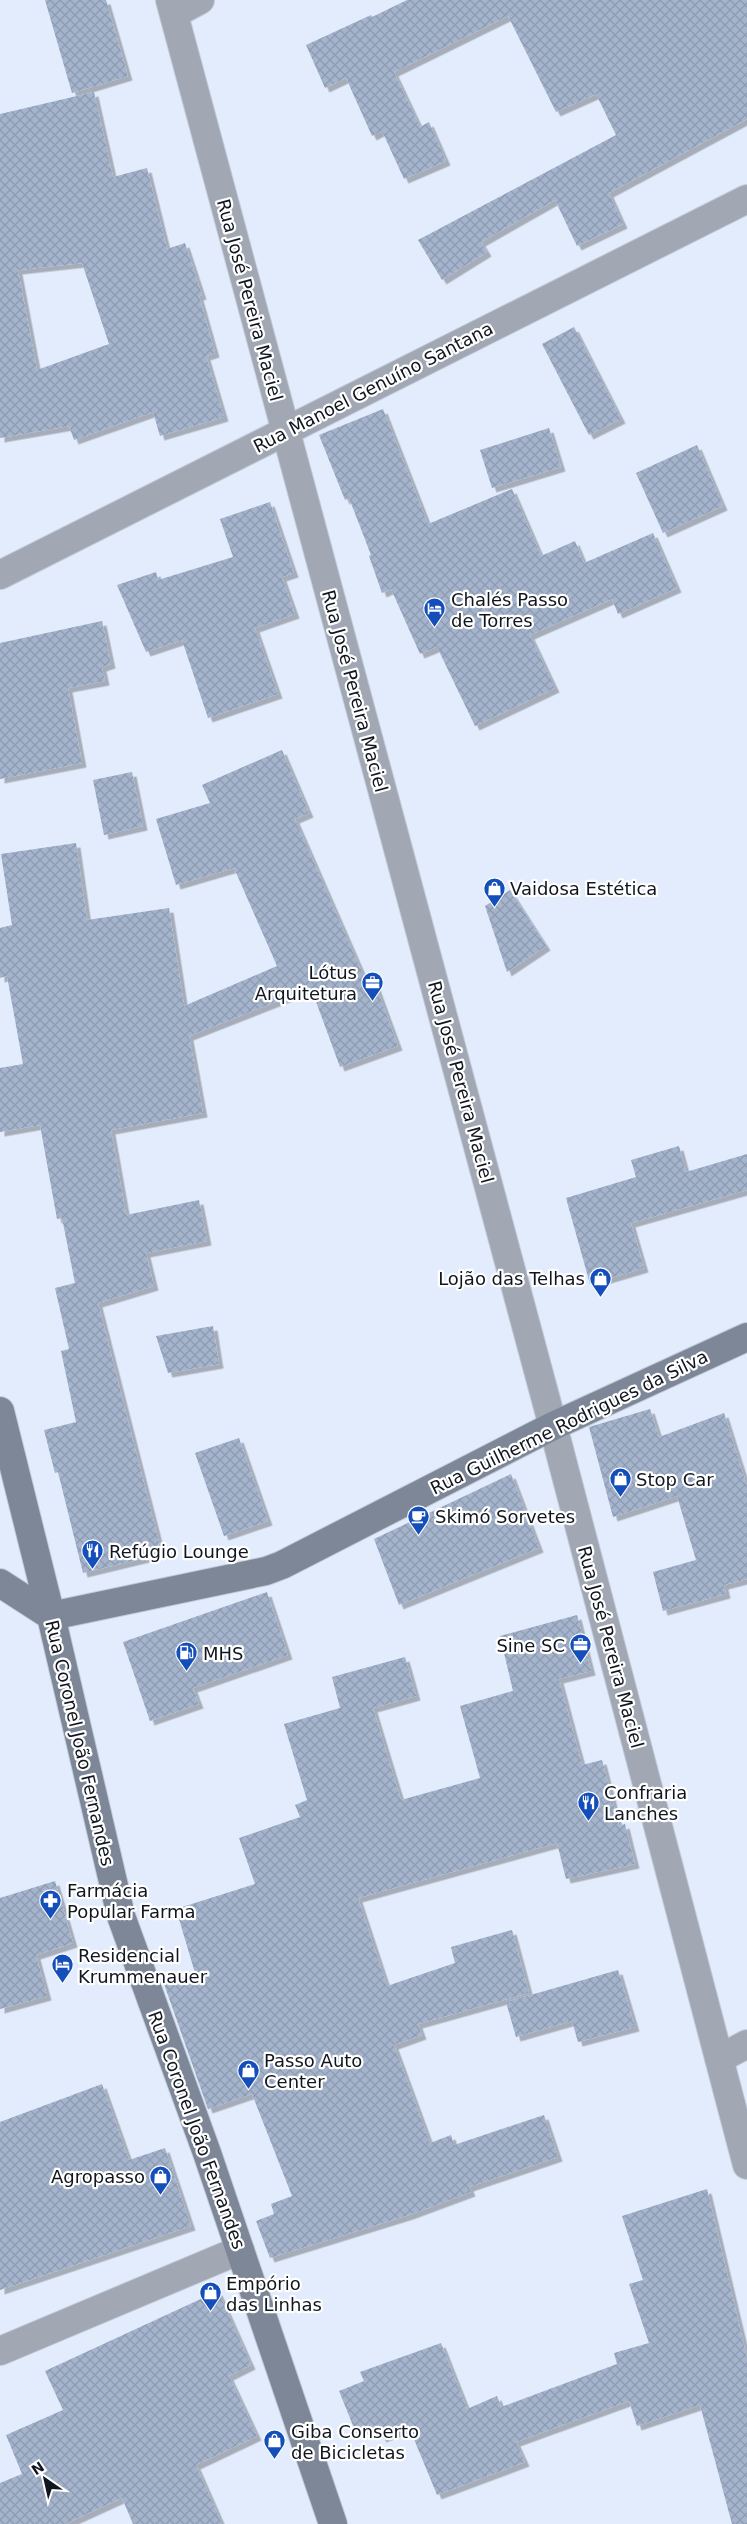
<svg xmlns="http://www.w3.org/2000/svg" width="747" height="2524" font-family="'DejaVu Sans',sans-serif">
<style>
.building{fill:url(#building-cross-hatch);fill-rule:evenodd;filter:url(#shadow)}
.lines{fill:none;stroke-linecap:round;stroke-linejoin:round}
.street-casing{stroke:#c0cad8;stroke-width:30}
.secondary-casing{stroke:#c0cad8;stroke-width:30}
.street{stroke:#a1a7b3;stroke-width:28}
.secondary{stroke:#7d8797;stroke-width:28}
.labels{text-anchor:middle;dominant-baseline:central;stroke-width:4.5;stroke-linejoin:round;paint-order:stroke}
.street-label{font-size:18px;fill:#10151e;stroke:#fff}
.poi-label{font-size:18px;fill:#10151e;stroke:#fff;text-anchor:start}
</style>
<defs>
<pattern id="building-cross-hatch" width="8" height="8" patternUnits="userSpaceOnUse" patternTransform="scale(1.25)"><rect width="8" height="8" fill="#a5b4cd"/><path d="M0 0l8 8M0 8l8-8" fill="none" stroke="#8d9ab0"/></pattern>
<filter id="shadow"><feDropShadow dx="4.5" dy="4.5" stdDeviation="0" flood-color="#0004"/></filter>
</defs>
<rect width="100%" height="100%" fill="#e2ecfc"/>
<path class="building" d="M45,0H106L128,76L72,93Z
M407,0H747V119L609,193L623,224L577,246L555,200L481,242L487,252L442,280L418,240L616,135L596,94L556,112L508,16L394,72L420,127L429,122L446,161L404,179L382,131L372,136L346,78L325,88L306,45L371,15L372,17Z
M94,92L113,177L147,168L167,249L185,243L202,295L199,296L215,353L206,356L224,417L160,436L153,412L74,440L69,426L0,438V114ZM82,263L109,344L37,370L18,270Z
M574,327L621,419L589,435L542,344Z
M383,409L428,524L512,489L541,556L575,541L584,563L653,533L677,588L618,614L612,599L530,635L555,688L475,726L437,647L420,654L391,589L382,593L369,556L371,555L349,498L345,500L319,435Z
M549,428L561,467L492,488L480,450Z
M697,445L723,506L663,533L636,473Z
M270,502L294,573L282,577L295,614L255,628L278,694L208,718L182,640L146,652L117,585L156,572L158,580L233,557L220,519Z
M102,621L111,664L102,667L105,681L68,688L82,763L0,779V643Z
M282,750L309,813L295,819L368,986L375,983L398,1046L340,1067L311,988L189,1036L203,1113L111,1130L126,1215L199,1200L207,1241L146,1253L154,1286L98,1303L162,1554L83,1573L58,1472L55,1473L44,1430L76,1422L61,1351L69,1349L55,1288L75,1283L62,1218L57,1219L40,1125L0,1132V1068L23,1064L7,976L0,978V928L12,925L1,854L76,843L87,920L169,908L184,1006L277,966L234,868L176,885L156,819L210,803L202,785Z
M132,772L143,826L104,835L93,780Z
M510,890L546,946L507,972L485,906Z
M679,1146L686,1172L747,1154V1190L631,1223L644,1268L590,1284L566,1198L636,1177L631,1160Z
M213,1326L219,1364L168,1373L156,1336Z
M650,1409L659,1437L724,1413L747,1486V1579L724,1585L726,1594L663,1611L653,1572L696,1560L677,1496L613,1517L589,1427Z
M239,1438L268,1521L224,1536L195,1453Z
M511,1474L539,1548L399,1605L374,1539Z
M267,1592L288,1655L193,1688L199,1704L150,1721L123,1642Z
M577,1615L591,1671L559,1679L582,1765L602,1760L619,1826L625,1824L635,1864L566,1879L557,1843L358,1898L387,1986L455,1963L451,1947L512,1930L529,1993L418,2024L422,2035L394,2045L430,2143L451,2135L454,2145L544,2115L558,2157L469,2187L471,2192L409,2215L270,2258L256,2221L274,2214L271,2204L292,2196L252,2094L208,2109L164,1984L195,1973L176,1909L255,1884L239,1838L300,1817L295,1805L307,1800L284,1724L340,1708L332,1677L405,1657L416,1696L373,1708L401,1800L480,1778L460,1706L513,1691L500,1636Z
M55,1881L73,1943L36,1955L47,1996L0,2009V1898Z
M618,1970L635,2027L578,2042L572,2021L516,2037L506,2002Z
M102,2084L129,2160L165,2148L191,2226L0,2290V2122Z
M707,2189L747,2358V2524H732L700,2405L637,2426L629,2401L516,2442L525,2462L437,2495L409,2427L382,2438L376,2425L356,2433L339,2391L364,2381L360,2372L441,2343L467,2409L497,2396L501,2407L617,2364L614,2353L649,2343L629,2284L643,2280L622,2216Z
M218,2291L251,2365L229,2376L257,2436L196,2465L222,2524H133L122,2498L65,2524H0V2483L22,2474L6,2435L63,2410L45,2371Z"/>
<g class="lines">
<defs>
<path id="street" d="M170,0L553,1426L747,2165
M174,14L200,0
M0,575L747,199
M719,2059L747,2044
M0,2351L240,2250"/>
<path id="secondary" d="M0,1411L51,1616L121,1916L207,2153L333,2524
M0,1583L51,1616
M51,1616L266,1571L282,1565L553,1426L747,1337"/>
</defs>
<use href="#street" class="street-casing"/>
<use href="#secondary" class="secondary-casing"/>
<use href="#street" class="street"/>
<use href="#secondary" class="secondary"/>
</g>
<defs>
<symbol id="hotel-pin" viewBox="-11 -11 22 30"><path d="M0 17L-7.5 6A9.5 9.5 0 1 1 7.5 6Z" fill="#134eba" stroke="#fff"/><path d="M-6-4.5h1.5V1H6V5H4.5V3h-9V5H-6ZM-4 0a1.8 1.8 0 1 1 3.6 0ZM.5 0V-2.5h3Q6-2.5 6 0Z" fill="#fff"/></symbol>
<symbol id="shop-pin" viewBox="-11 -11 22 30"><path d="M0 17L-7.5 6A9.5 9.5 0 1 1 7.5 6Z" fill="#134eba" stroke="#fff"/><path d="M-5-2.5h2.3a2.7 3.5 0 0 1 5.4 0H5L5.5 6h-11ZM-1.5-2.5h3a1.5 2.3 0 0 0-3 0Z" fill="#fff"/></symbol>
<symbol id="office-pin" viewBox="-11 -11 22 30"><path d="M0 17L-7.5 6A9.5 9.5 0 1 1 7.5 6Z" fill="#134eba" stroke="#fff"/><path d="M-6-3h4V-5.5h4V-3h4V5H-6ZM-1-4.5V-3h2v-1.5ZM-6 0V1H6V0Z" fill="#fff"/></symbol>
<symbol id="cafe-pin" viewBox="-11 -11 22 30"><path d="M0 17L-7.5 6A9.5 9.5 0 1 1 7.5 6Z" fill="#134eba" stroke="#fff"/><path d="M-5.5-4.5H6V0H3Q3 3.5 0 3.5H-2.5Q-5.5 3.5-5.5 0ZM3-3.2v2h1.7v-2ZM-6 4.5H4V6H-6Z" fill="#fff"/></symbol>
<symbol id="restaurant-pin" viewBox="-11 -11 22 30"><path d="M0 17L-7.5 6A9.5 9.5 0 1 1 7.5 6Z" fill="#134eba" stroke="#fff"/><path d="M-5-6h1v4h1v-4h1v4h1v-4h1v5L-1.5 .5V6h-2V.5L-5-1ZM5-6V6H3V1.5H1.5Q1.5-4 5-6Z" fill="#fff"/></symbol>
<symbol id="fuel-pin" viewBox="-11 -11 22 30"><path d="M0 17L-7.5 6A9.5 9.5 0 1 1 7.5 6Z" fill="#134eba" stroke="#fff"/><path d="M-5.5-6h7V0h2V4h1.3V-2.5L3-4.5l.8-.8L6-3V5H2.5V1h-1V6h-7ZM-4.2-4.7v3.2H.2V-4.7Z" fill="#fff"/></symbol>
<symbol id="pharmacy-pin" viewBox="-11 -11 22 30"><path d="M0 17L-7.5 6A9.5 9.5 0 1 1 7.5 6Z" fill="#134eba" stroke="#fff"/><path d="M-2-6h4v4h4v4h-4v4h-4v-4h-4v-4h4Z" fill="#fff"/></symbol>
</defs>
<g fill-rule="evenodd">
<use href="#hotel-pin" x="422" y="596" width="25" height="34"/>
<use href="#shop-pin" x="482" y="876" width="25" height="34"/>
<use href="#office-pin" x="360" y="970" width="25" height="34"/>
<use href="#shop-pin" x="588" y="1266" width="25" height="34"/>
<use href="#shop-pin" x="608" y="1466" width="25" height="34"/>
<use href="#cafe-pin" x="406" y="1504" width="25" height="34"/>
<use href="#restaurant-pin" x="80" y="1538" width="25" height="34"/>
<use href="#office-pin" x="568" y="1632" width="25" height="34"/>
<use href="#fuel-pin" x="174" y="1640" width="25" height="34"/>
<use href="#restaurant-pin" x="576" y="1790" width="25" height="34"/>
<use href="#pharmacy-pin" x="38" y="1888" width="25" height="34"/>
<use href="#hotel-pin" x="50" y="1952" width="25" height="34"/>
<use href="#shop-pin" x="236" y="2058" width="25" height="34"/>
<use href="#shop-pin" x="148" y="2164" width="25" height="34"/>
<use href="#shop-pin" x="198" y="2280" width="25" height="34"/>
<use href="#shop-pin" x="262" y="2428" width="25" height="34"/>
</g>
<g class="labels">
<g class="street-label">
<text transform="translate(250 300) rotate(75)">Rua José Pereira Maciel</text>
<text transform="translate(373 387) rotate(-27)">Rua Manoel Genuíno Santana</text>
<text transform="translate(355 691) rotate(75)">Rua José Pereira Maciel</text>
<text transform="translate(461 1082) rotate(75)">Rua José Pereira Maciel</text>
<text transform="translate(569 1422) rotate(-26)">Rua Guilherme Rodrigues da Silva</text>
<text transform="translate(611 1647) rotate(75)">Rua José Pereira Maciel</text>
<text transform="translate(80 1743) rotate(77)">Rua Coronel João Fernandes</text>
<text transform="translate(197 2130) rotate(70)">Rua Coronel João Fernandes</text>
</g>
<g class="poi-label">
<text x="451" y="599">Chalés Passo<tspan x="451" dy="21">de Torres</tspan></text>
<text x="510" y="888">Vaidosa Estética</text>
<text x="357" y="972" text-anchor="end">Lótus<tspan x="357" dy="21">Arquitetura</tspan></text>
<text x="585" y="1278" text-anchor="end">Lojão das Telhas</text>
<text x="636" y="1479">Stop Car</text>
<text x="435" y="1516">Skimó Sorvetes</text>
<text x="109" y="1551">Refúgio Lounge</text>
<text x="565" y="1645" text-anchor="end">Sine SC</text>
<text x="203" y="1653">MHS</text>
<text x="604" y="1792">Confraria<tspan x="604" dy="21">Lanches</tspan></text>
<text x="67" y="1890">Farmácia<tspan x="67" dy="21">Popular Farma</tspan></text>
<text x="78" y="1955">Residencial<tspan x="78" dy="21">Krummenauer</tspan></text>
<text x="264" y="2060">Passo Auto<tspan x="264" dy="21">Center</tspan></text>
<text x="145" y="2176" text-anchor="end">Agropasso</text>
<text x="226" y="2283">Empório<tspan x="226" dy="21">das Linhas</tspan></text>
<text x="291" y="2431">Giba Conserto<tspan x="291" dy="21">de Bicicletas</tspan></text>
</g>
</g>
<g transform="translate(45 2479) rotate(326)" stroke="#ffffff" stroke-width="4" paint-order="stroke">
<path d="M0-4L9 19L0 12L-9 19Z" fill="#10151e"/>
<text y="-8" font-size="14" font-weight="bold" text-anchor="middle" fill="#10151e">N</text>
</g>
</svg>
